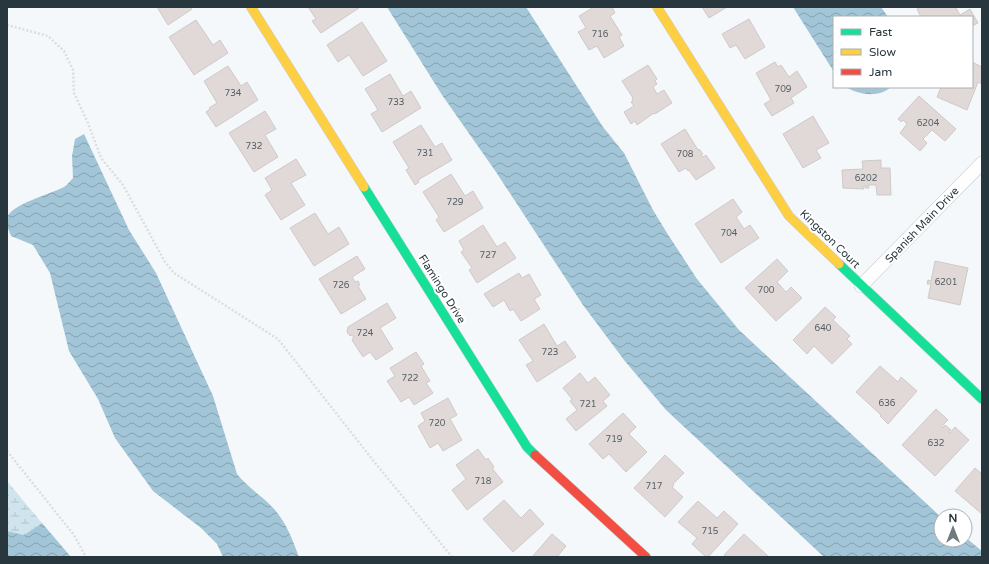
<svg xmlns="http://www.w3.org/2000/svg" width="989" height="564" font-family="'Varela Round',sans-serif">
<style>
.wetland{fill:url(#wetland-marsh)}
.water{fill:url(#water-waves)}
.building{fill:#e1d8d8;stroke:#cfc9ca}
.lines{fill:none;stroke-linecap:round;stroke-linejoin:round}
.street-casing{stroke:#c4ccd0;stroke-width:14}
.fast-casing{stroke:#c4ccd0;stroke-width:10}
.slow-casing{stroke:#c4ccd0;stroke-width:10}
.jam-casing{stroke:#c4ccd0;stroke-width:10}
.path{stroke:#dcddde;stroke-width:2.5;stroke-dasharray:2 2;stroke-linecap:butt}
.street{stroke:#fefefe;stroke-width:13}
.fast{stroke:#16e098;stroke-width:9}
.slow{stroke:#ffcf43;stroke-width:9}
.jam{stroke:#f24e42;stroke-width:9}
.labels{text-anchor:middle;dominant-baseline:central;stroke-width:4;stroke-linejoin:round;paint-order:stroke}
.number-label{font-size:9px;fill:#565f64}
.street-label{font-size:11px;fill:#28373e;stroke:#fff}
</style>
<defs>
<pattern id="wetland-marsh" width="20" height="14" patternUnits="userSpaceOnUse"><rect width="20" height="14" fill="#d0e4ed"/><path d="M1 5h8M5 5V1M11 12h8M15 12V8" fill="none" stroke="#b3c4cc"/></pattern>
<pattern id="water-waves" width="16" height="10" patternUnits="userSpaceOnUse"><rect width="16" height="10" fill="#a2c6d7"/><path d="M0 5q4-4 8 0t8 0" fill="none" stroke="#84a2b0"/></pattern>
</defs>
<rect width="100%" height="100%" fill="#f5f8fa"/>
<path class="wetland" d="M7,481L42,523L24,535L7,531Z"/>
<path class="water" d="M387,7H526L603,127L624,153L653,210L667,233L697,279L739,330L941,517V540H965V537L982,551V557H824L666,410L624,360L583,305L496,172L442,95Z
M793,7H881L888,17H834V72Z
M846,87H891C879,98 859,95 846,87Z
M84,134L129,230L156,273L213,396L237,474C248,488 264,497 275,510C287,524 293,541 299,557H223L217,544L201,528L153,491L115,438L98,399L69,351L50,273L33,245L11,236C9,230 5,224 7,218C11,204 51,194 64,187C67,185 70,181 73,178L72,156L75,139Z
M42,523L71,557H7V531L24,535Z"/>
<path class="building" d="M157,7H191L192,9L168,25Z
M308,7H358L359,8L321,33L312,21L316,19Z
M594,7H612L615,13L610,16L622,35L619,37L624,46L604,58L597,46L589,50L578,32L586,28L579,16Z
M702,7H727L709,18Z
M921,7H957L956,8L960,15L970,9L978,23L972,26V17H921L917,9Z
M749,19L765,47L745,59L736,45L730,48L722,34Z
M196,20L213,45L220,40L228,53L194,75L169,37Z
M362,22L387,61L363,76L349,55L338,62L327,45Z
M775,62L778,67L781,65L789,77L797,71L807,87L791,98L794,103L772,116L764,104L771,100L756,73Z
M972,62L982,67V84L978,82L967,110L937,97L941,87H972Z
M648,65L657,79L655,81L657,84L653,87L657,94L664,90L672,103L655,114L654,113L637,125L635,121L631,124L624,112L634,106L631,102L633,101L632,99L633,98L622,81Z
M228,66L241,86L247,82L258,100L216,127L206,112L210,109L209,108L217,103L204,81Z
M390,74L403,96L411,91L421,108L382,132L371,114L378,110L365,89Z
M919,96L956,129L945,141L932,130L923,139L927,143L920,151L900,133L907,124L903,120L901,122L898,119Z
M265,111L276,129L265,135L278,157L254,172L229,133Z
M813,116L829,143L816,150L821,158L803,168L783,134Z
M421,125L435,147L442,143L452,160L418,180L419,182L415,185L406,170L409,168L393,142Z
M685,129L698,150L699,149L703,154L701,155L703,157L706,155L715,168L696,180L689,170L688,171L686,168L679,172L661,144Z
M296,159L306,175L291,183L305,205L281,220L265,195L272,190L265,178Z
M881,160V168H890L891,195H877L876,185H868L869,188H866L865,185L864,186V189L843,188L842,170L863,169L862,161Z
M451,174L465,196L473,191L483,208L444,232L436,220L439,217L423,192Z
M733,199L742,212L736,217L744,229L750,225L759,238L721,263L695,224Z
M315,213L328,234L339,227L349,244L314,266L290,228Z
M483,225L497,247L505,242L516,258L477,283L469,270L472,268L461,252L464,250L459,241Z
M357,256L365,269L352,277L355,282L358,281L360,285L358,286L366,299L341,314L319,279Z
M777,259L788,271L777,282L786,292L791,287L802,298L776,321L745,288Z
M935,261L968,268L960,305L928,298L931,284H927L928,280L931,281Z
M519,273L522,278L529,274L541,295L534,299L540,309L521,321L513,309L510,311L504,300L493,307L484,294Z
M387,303L396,318L380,328L393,349L376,360L370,352L363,357L352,340L354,337L351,335L350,336L347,332L348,327Z
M825,307L836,317L833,320L850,336L847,339L852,344L832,364L814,346L807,354L793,340Z
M544,324L557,346L565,341L576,357L537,382L526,365L533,361L519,340Z
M416,352L424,364L421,366L430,381L426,383L433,393L414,405L409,397L401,402L387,381L395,376L390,368Z
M880,366L898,382L901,377L917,391L888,424L880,416L881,415L856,392Z
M580,373L588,383L595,377L610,395L603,401L607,406L576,431L566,419L577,410L570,401L572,399L563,388Z
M448,398L457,415L450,419L462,440L443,451L438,443L430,448L418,426L425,421L421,413Z
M936,409L948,420L942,426L943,428L945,425L951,430L948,432L950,433L955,427L969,440L935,476L902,445Z
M623,413L636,427L629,434L647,452L626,472L609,454L603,459L589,444Z
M478,449L486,460L488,458L494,467L492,468L503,482L467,510L452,490L466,479L456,465Z
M665,455L684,473L673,484L674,485L672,487L683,497L665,517L634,488Z
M975,468L982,474V514L955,491Z
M504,500L521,518L530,509L544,524L513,552L483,519Z
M698,501L717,518L724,511L738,524L708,557H706L692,544L697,538L678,522Z
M552,534L566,546L557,557H532Z
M744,534L769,557H727L724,555Z"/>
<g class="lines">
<defs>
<path id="street" d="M861,286L982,163"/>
<path id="fast" d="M364,187L527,447L535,455
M839,264L982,399"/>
<path id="slow" d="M251,7L364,187
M657,7L789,216L839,264"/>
<path id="jam" d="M535,455L646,557"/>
</defs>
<use href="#street" class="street-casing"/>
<use href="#fast" class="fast-casing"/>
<use href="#slow" class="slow-casing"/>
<use href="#jam" class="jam-casing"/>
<path class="path" d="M7,25L48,36L64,51L73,70L74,93L88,123L101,158L123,185L165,262L174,273L278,339L372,459L452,557
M7,451L74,535L86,557"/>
<use href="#street" class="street"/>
<use href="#fast" class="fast"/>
<use href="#slow" class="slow"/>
<use href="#jam" class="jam"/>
</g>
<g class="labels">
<g class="number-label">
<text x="600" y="34">716</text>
<text x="783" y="89">709</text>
<text x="233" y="93">734</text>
<text x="396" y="102">733</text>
<text x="928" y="123">6204</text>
<text x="254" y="146">732</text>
<text x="425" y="153">731</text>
<text x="685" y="154">708</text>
<text x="866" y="178">6202</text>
<text x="455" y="202">729</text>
<text x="729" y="233">704</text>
<text x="488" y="255">727</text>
<text x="946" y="282">6201</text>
<text x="341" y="285">726</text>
<text x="766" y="290">700</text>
<text x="823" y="328">640</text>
<text x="365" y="333">724</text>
<text x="550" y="352">723</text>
<text x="410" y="378">722</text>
<text x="887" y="403">636</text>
<text x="588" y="404">721</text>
<text x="437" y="423">720</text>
<text x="614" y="439">719</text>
<text x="936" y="443">632</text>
<text x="483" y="481">718</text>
<text x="654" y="486">717</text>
<text x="710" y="531">715</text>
</g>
<g class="street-label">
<text transform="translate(922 225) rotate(-46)">Spanish Main Drive</text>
<text transform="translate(830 239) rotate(44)">Kingston Court</text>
<text transform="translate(442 289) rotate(58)">Flamingo Drive</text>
</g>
</g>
<rect width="989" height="564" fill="none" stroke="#28373e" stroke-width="16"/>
<rect x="833" y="16" width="140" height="72" fill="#ffffff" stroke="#a9afb2"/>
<rect x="841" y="29" width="20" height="6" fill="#16e098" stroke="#a9afb2"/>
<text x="869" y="36" font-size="12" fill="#28373e">Fast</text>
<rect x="841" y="49" width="20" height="6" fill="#ffcf43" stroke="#a9afb2"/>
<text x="869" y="56" font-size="12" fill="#28373e">Slow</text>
<rect x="841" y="69" width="20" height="6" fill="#f24e42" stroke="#a9afb2"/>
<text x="869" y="76" font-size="12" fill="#28373e">Jam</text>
<g transform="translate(953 528)"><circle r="19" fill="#ffffff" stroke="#a9afb2"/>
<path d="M0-3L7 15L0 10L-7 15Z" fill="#707b80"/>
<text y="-6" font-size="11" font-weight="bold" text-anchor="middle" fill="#28373e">N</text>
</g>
</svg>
